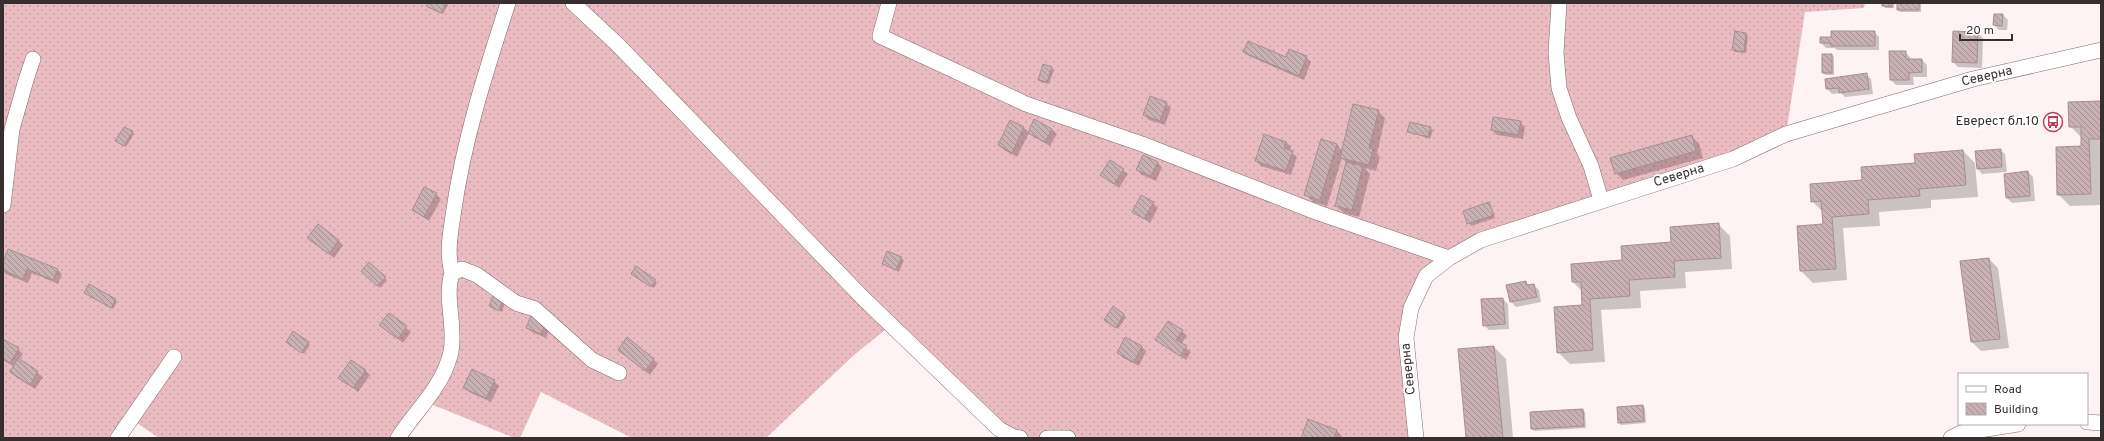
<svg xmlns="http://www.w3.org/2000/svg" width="2104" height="441" font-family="Overpass,sans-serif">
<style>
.garden{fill:url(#garden-dots)}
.shadow{fill:#0003}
.building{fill:url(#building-back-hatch);stroke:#a68e91}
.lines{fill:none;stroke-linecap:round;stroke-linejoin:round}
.street-casing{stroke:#806a6d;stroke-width:16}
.street{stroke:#fff;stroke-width:15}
.labels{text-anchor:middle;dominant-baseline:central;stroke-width:4;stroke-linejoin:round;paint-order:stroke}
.street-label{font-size:13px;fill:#372e2f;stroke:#fff}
.poi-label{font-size:13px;fill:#372e2f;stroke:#fff;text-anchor:end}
</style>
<defs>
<pattern id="garden-dots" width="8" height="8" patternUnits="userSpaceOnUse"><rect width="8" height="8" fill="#eabbc1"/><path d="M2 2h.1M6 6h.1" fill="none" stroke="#c9a1a6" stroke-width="1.8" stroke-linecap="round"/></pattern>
<pattern id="building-back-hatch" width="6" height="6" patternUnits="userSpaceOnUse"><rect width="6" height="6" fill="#c8b0b3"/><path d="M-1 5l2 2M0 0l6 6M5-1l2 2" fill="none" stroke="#a39092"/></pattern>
</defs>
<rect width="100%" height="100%" fill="#fdf3f4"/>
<path class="garden" d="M3,3H1865L1864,8L1805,12L1786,134L1445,261L1411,308L1416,438H1020L891,325L853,356L766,438H632L541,392L520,438H514L426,402L401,438H159L131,419L116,438H3Z"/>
<path class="shadow" d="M428,3H449L443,14L429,8L427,6Z
M1883,3H1894V8H1885Z
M1898,3H1921V12H1900L1898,10Z
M2003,15L2008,20L2007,30H1999L1994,25Z
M1736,32L1746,34L1748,36L1746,53L1735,52L1733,50Z
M1874,32L1879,37V50H1837L1835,48H1826L1821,43Z
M1954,32L1978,33L1983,38L1982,68L1958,67L1953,62Z
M1244,52L1286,58L1306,57L1311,62L1304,80L1249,56Z
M1890,52H1905L1910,57V60H1922L1927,65V77H1913L1914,85H1896L1891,80Z
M1832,55L1834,57V75H1826L1823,73Z
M1052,68L1054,70L1049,84L1041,82L1039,79Z
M1866,74L1871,79L1873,94L1845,97L1841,93L1832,94L1827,89L1826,80Z
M2101,102V205L2070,206L2058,194L2082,147V138L2070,126Z
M1166,103L1171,108L1165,125L1149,120L1144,115Z
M1378,111L1385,118L1377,154L1380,157L1376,171L1365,168L1370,174L1359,217L1344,213L1336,206L1347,163L1342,158L1327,206L1313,202L1306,194L1322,141L1337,145L1343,151Z
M1035,121L1052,129L1057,134L1050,146L1034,137L1029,133L1017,157L1004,150L999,145L1010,122L1024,128L1029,133Z
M1520,122L1525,127L1523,139L1497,135L1492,130Z
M1430,128L1433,130L1430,139L1408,131Z
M132,132L134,134L126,147L116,141Z
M1691,136L1699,143L1703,158L1623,180L1616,173Z
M1286,142L1291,147L1290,151L1297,157L1291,175L1261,166L1256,161Z
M2000,150L2005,154L2007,172L1982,174L1978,169L1976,152Z
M1963,151L1975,163L1978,197L1931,200V208L1879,212L1880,226L1843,228L1847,280L1813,283L1801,271L1798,227L1824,225L1823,212L1812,201L1863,180Z
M1157,162L1162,167L1156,181L1142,175L1137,170Z
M1123,170L1128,174L1119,188L1101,175Z
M2028,172L2033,177L2035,201L2012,203L2007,198Z
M436,194L441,199L429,221L413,210Z
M1153,203L1158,208L1150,223L1133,212Z
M1489,203L1495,218L1471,226L1464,211Z
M1718,224L1730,236L1732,269L1685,272L1686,288L1640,291L1641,308L1601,310L1605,362L1570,364L1558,352L1583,306L1582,291L1573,282Z
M308,238L338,240L343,245L334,258Z
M888,252L904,260L899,272L883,263Z
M1989,259L1998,268L2009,348L1981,351L1972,342L1961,262Z
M369,263L387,280L380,288L362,271Z
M3,264L57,269L62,274L58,284L32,273L28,283L6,274L3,271Z
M635,276L655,281L657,283L654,288Z
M1525,282L1529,286L1534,285L1539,290L1541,302L1516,307L1511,302L1507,286Z
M88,295L115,300L117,302L113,309Z
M494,297L505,303L502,312L490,306Z
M1503,299L1508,304L1509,329L1489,330L1484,325Z
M389,314L411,332L403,343L381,325Z
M1124,315L1126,317L1118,329L1107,322Z
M532,317L550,328L546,338L532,332L527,327Z
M1182,331L1187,336L1181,344L1191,352L1186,360L1157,340Z
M3,340L18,349L23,354L19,360L43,377L35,389L16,377L11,372L14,367L3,360Z
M308,343L310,345L304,354L289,344Z
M1141,346L1146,351L1139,366L1123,358L1118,353Z
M1494,347L1506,359L1513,438H1467Z
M619,350L653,359L658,364L650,375Z
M365,370L370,375L358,392L340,378Z
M494,381L499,386L491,402L469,392L464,387Z
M1642,406L1645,408L1646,423L1621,425L1619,423Z
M1582,410L1585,412L1586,428L1534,431L1532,429Z
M1309,420L1337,431L1342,436L1341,438H1302Z"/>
<path class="building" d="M427,3H446L441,13L426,6Z
M1882,3H1892V7L1882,6Z
M1897,3H1919V10H1897Z
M1994,14H2003L2002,26L1993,25Z
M1735,31L1746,33L1744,52L1732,50Z
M1831,31H1875V46H1831L1830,43H1820V37H1831Z
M1953,31L1978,32L1977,63L1952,62Z
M1248,41L1286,57L1289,49L1307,56L1299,76L1243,52Z
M1889,51H1906V59H1922V72L1909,73V80H1890Z
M1822,54H1832V73H1822Z
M1043,64L1052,67L1047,82L1038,80Z
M1867,73L1869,89L1839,93V88L1826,89L1825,79Z
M1150,96L1167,102L1160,121L1143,115Z
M2101,101V139H2089L2091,194L2057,195L2056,147L2081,146V127H2069L2068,102Z
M1353,104L1379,110L1369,148L1373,149L1369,165L1340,158Z
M1493,117L1521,121L1518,135L1491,130Z
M1034,119L1052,129L1045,142L1028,133Z
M1010,120L1024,127L1012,153L998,145Z
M1410,122L1431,127L1428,137L1407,132Z
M124,127L133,131L124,146L115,141Z
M1264,134L1286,142L1284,148L1293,151L1286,171L1255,161Z
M1692,135L1696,151L1615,174L1610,158Z
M1321,139L1337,144L1320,200L1304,195Z
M2001,149L2002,167L1977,169L1975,151Z
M1963,150L1966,185L1919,189L1920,196L1868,200L1869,214L1832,217L1836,269L1800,271L1797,226L1823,224L1821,201L1811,202L1810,184L1862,180L1861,167L1915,163L1914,154Z
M1143,155L1158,162L1151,176L1136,170Z
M1110,160L1124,169L1114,184L1100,175Z
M1346,162L1363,166L1352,210L1335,206Z
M2028,171L2030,196L2006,198L2004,174Z
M424,187L437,193L424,217L412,210Z
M1141,195L1154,202L1144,219L1132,212Z
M1489,202L1494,215L1467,224L1463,211Z
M1719,223L1721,258L1674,261L1675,277L1629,280L1630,296L1590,299L1593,350L1557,353L1554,307L1582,305L1581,282H1572L1571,264L1622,260L1621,246L1671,242L1670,227Z
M318,224L339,240L329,254L307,238Z
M8,249L58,269L53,280L27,269L23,279L3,270V262Z
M887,251L902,257L896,270L882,264Z
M1989,258L2000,339L1971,342L1960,261Z
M369,262L386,277L377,286L361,271Z
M636,266L656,280L651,287L631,274Z
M1526,281L1527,285L1534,284L1537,297L1510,302L1506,285Z
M89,284L116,299L111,308L84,293Z
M493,296L503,300L499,311L489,306Z
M1503,298L1505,324L1483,326L1481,299Z
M1113,306L1124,314L1116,328L1104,320Z
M389,313L407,326L398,339L379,325Z
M531,315L546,322L541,334L526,328Z
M1168,321L1183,330L1176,340L1187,346L1180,356L1155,340Z
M293,331L309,342L301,353L286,342Z
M627,337L654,359L645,371L618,350Z
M1125,337L1142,346L1134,362L1117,353Z
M3,339L19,348L10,363L3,359Z
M1494,346L1503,438H1466L1458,349Z
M18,358L38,371L30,385L10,372Z
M351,360L366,370L353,388L338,378Z
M472,369L495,380L486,398L463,388Z
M1643,405L1644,421L1618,423L1617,407Z
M1583,409L1584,426L1531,429L1530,412Z
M1308,419L1337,430L1334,438H1301Z"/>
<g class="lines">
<defs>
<path id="street" d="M573,3L617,44L863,298L999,429L1014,437L1020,438
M889,3L880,36L1026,104L1142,144L1316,212L1449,258
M1559,3L1556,53L1559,88L1569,118L1591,166L1601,200
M3,205L12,129L26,80L33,59
M452,273C446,253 451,230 454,209C464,139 486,71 508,3
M2087,422L2101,423
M118,438L174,357
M398,438C416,410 443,387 451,352C456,326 444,298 452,273L462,269L477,275L516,303L535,309L592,360L619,373
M1047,438H1068
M1416,438L1406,338L1411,308L1426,276L1449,258L1481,240L1733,159L1786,134L1973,79L2101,50
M1951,438L1961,433L2018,424"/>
</defs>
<use href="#street" class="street-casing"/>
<use href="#street" class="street"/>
</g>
<defs>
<symbol id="bus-ring" viewBox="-11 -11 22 22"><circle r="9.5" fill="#fff" stroke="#c7385d" stroke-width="1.5"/><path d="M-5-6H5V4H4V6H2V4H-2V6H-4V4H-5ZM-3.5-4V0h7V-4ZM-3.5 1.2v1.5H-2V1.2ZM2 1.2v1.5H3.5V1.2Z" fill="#c7385d"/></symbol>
</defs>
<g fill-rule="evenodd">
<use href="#bus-ring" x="2042" y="111" width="22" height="22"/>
</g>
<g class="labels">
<g class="street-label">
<text transform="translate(1987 77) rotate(-13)">Северна</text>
<text transform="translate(1679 176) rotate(-17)">Северна</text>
<text transform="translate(1409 369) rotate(-96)">Северна</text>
</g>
<g class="poi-label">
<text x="2039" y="122">Еверест бл.10</text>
</g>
</g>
<rect width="2104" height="441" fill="none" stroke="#372e2f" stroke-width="8"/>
<rect x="1958" y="373" width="130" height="52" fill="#ffffff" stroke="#afabac"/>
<rect x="1966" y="386" width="20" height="6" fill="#ffffff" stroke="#afabac"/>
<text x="1994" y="393" font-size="12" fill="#372e2f">Road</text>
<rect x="1966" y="403" width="20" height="12" fill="url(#building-back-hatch)" stroke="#afabac"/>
<text x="1994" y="413" font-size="12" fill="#372e2f">Building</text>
<path d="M1960 34v6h52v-6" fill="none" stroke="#372e2f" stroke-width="2"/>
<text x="1966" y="34" font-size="12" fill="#372e2f" stroke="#ffffff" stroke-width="3" paint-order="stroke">20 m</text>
</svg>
